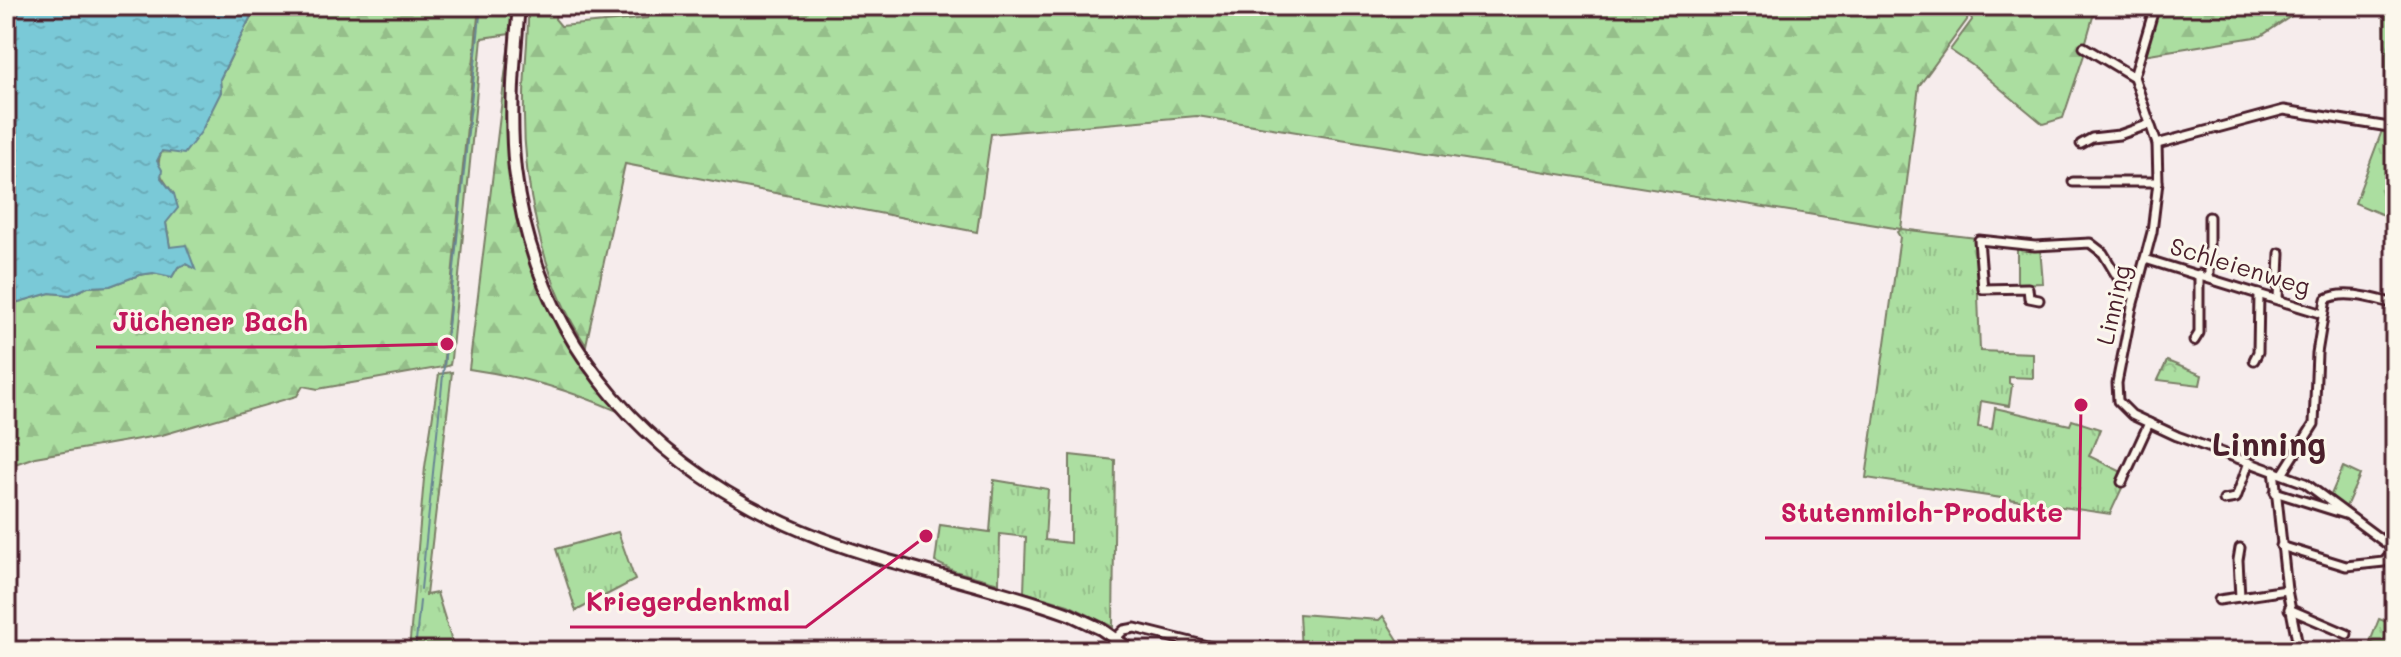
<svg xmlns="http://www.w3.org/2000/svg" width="2401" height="657" font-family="Mali,sans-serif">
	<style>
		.grass { fill: url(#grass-tufts); stroke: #7a7e66; stroke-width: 2 }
		.forest { fill: url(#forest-firs); stroke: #7a7e66; stroke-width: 2 }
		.park { fill: url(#park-crowns); stroke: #7a7e66; stroke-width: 2 }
		.water { fill: url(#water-ripples); stroke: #678592; stroke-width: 2 }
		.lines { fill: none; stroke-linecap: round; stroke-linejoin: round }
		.stream { stroke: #678592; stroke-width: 2 }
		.street-casing { stroke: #4a1f2b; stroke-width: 13 }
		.secondary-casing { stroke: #4a1f2b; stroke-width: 16 }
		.street { stroke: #fbf7ec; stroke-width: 7 }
		.secondary { stroke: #fbf7ec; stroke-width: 10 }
		.labels { text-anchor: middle; stroke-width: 6; stroke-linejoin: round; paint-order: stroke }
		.street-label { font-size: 24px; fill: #4a1f2b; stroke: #fbf7ec }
		.district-label { font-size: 32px; font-weight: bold; fill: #4a1f2b; stroke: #fbf7ec }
		.leader { fill: none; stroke: #c2185b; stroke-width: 3 }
		.callout-dot { fill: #c2185b; stroke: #fbf7ec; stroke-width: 3 }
		.callout-label { font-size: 26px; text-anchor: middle; font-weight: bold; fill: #c2185b; stroke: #fbf7ec; stroke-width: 6; stroke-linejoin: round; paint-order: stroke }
	</style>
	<defs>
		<pattern id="grass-tufts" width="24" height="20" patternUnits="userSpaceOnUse" patternTransform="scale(2)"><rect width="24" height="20" fill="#abdea0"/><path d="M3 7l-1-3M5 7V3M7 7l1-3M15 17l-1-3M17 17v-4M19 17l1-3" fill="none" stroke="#95be8a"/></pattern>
		<pattern id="forest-firs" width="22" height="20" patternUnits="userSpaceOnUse" patternTransform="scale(2)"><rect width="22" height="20" fill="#abdea0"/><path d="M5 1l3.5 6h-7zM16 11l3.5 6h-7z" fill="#95be8a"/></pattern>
		<pattern id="park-crowns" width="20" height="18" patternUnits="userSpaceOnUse" patternTransform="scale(2)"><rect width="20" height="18" fill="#abdea0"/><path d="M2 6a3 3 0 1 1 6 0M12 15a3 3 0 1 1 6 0" fill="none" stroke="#95be8a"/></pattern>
		<pattern id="water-ripples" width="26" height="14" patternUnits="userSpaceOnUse" patternTransform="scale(2)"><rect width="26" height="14" fill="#7ac9d7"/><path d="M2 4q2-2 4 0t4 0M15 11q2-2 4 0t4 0" fill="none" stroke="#6bacb9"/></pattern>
	</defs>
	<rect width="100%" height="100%" fill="#f6ecec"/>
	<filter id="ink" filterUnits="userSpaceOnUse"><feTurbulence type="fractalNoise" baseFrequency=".0125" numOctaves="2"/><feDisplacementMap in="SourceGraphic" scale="16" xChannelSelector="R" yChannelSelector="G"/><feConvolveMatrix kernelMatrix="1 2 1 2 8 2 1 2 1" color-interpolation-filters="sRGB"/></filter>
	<g filter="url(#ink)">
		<!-- grass -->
		<g class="grass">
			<polygon points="479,6 515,6 513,30 510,34 482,38 451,359 450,365 444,367"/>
			<polygon points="2383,128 2395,129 2395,220 2355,203"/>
			<polygon points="1901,229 1976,238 1980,351 2033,353 2033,378 2009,377 2009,383 2012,385 2009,406 1981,401 1978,427 1992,429 1995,408 2070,425 2072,420 2100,429 2089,456 2128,475 2110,514 1866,478 1900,237 1897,232"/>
			<polygon points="2017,247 2040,248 2043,283 2017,284"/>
			<polygon points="452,372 426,595 437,593 455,651 409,651 425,467 439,374"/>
			<polygon points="1070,455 1115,460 1113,627 1068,605 1024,592 1026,537 1000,534 999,583 954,571 935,562 940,525 990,532 994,480 1048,489 1045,540 1070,543"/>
			<polygon points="2343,467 2360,475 2345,509 2330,497"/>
			<polygon points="618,532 635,580 576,611 556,549"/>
			<polygon points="1299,614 1379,620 1383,616 1405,651 1301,651"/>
			<polygon points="2379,619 2395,625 2395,651 2377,651 2379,646 2370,642"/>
		</g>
		<!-- forest -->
		<g class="forest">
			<path d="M 256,6 L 479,6 L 443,367 L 318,389 L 303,386 L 297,396 L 162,435 L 35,457 L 6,467 L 6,302 L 15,303 L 50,293 L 70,295 L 88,287 L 110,286 L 139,275 L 153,273 L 172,277 L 178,267 L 186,264 L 194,268 L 170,248 L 166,223 L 174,194 C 163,180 153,169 162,151 L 221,92 L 220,79 Z"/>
			<path d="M 528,6 L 557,6 L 555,19 L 561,26 L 648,18 L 651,6 L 1964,6 L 1968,13 L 1967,20 L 1919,86 L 1901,229 L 1197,116 L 991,134 L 977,232 L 625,164 L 586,345 C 540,278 522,178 524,98 C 524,67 529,37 528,6 Z"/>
			<polygon points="1968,6 2096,6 2085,45 2087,46 2063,118 2043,124 1972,65 1950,50 1972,20"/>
			<polygon points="2158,6 2302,6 2302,9 2261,36 2143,55"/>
			<polygon points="2384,6 2395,6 2395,125 2387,124"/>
			<path d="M 510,34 L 512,36 C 509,74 505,113 508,152 C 517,249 559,337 620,412 C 569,390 525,377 469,369 Z"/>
		</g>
		<!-- park -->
		<polygon class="park" points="2167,361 2202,375 2200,385 2158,380"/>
		<!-- water -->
		<polygon class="water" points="6,6 256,6 220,79 221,92 201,132 184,154 162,151 157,161 162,170 161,178 174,194 178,208 166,223 170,247 186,245 195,269 186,264 178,267 172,277 153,273 139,275 110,286 88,287 70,295 50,293 15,303 6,302"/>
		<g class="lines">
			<!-- stream -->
			<g class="stream">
				<polyline points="421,589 481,6"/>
				<polyline points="415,651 420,601"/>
			</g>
			<!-- street casing -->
			<g class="street-casing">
				<g id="street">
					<polyline points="2155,6 2134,77 2157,144 2158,182 2152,232 2132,307 2117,383 2118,401 2132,415 2177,436 2305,483 2395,550"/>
					<polyline points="2084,47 2134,77"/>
					<polyline points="2081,144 2092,138 2119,135 2150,124"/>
					<polyline points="2157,144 2284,110 2395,128"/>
					<polyline points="2073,182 2158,182"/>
					<polyline points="2209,217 2209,278"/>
					<polyline points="2145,259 2323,314"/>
					<polyline points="2278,299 2280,253"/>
					<polyline points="2039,300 2029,298 2028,288 1983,289 1979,240 2035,246 2090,243 2103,253 2127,293 2135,296"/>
					<polyline points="2194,341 2199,333 2199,274"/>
					<polyline points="2254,360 2258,352 2259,294"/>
					<polyline points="2274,470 2287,590 2299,651"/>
					<path d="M 2283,473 L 2314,424 L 2317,353 L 2326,299 C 2345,289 2375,299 2395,304"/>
					<polyline points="2122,482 2149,423"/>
					<polyline points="2275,492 2345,514"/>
					<polyline points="2224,500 2236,498 2249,462"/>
					<polyline points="2281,546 2346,566 2384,562 2395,550"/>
					<polyline points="2240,597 2238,560 2240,548"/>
					<polyline points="2219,600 2287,590"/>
					<polyline points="2289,609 2347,634"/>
					<polyline points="1116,638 1124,630 1135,628 1227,651"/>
					<polyline points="2244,651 2255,648 2256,651"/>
				</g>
			</g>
			<!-- secondary casing -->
			<g class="secondary-casing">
				<path id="secondary" d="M 519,6 C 514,60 509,115 515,170 C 536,348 656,475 820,538 C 901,569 987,584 1069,614 L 1101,629 L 1132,651"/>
			</g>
			<!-- street -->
			<use href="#street" class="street"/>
			<!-- secondary -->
			<use href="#secondary" class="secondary"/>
		</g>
	</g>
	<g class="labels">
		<!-- street labels -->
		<g class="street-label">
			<text transform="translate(2240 267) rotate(17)" y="8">Schleienweg</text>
			<text transform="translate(2114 305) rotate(-77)" y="8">Linning</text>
		</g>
		<!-- district labels -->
		<g class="district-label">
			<text x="2269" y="456">Linning</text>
		</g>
	</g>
	<!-- callouts -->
	<path class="leader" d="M447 344L324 347H96M2081 405L2079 538H1765M926 536L806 627H570"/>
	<g class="callout-dot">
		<circle cx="447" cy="344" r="8"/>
		<circle cx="2081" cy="405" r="8"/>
		<circle cx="926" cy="536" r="8"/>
	</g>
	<g class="callout-label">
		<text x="210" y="331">Jüchener Bach</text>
		<text x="1922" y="522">Stutenmilch-Produkte</text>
		<text x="688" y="611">Kriegerdenkmal</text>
	</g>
	<!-- margin -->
	<rect width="2401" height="657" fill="none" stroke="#fbf7ec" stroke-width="32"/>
	<rect x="16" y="16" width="2369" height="625" fill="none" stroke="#4a1f2b" stroke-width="3" filter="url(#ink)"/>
</svg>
